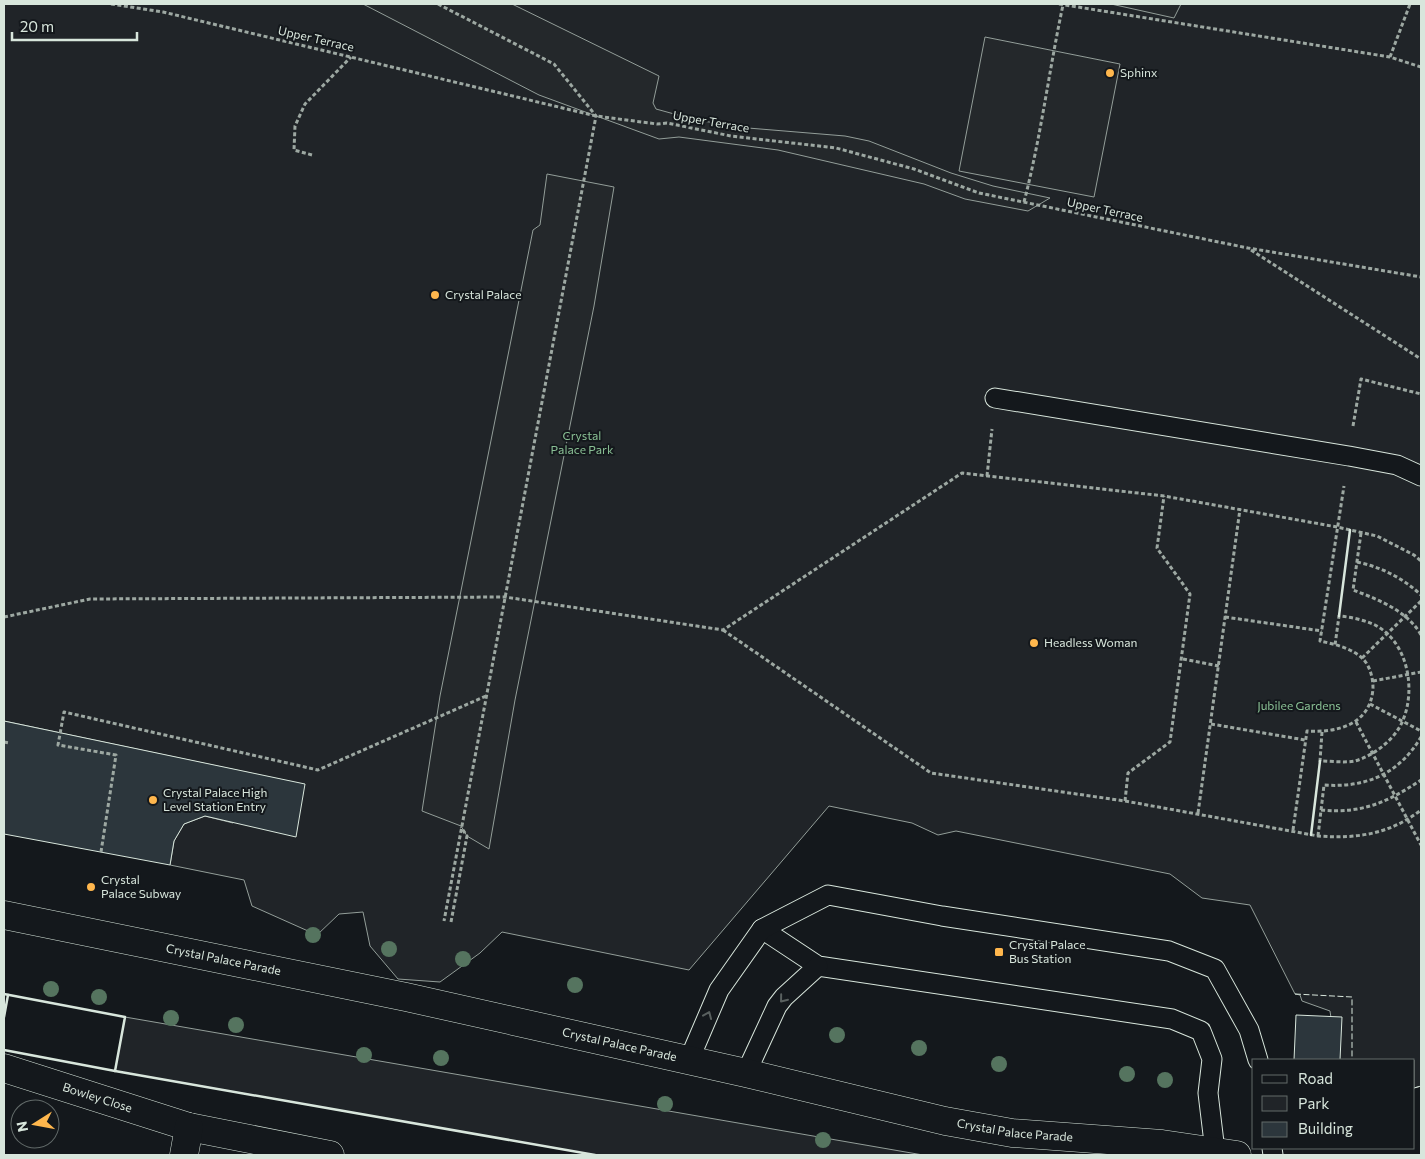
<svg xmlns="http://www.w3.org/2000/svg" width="1425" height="1159" font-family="Commissioner,sans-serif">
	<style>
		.green { fill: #202428; stroke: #939e99 }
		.parking { fill: #24282b; stroke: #939e99 }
		.building { fill: #2c363c; stroke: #d8e6dc }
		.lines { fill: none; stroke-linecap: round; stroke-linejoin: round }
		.lane-casing { stroke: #d8e6dc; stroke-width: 21 }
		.street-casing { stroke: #d8e6dc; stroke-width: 29 }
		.primary-casing { stroke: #d8e6dc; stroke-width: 29 }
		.path { stroke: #9da8a2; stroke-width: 3; stroke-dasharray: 4 2.5; stroke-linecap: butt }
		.lane { stroke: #14181c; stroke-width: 19 }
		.street { stroke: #14181c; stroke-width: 28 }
		.primary { stroke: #14181c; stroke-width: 28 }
		.fence { stroke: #d8e6dc; stroke-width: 1; stroke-dasharray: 6 2.5; stroke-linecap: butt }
		.wall { stroke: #d8e6dc; stroke-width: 2.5 }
		.tree { fill: #55745f }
		.oneway { stroke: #59605f }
		.poi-dot { fill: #ffb74d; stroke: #14181c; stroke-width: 2 }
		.labels { text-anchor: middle; stroke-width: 4; stroke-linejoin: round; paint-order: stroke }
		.street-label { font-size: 12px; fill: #d8e6dc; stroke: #14181c }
		.poi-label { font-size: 12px; fill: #d8e6dc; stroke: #14181c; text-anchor: start }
		.park-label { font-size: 12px; fill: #8ac095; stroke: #14181c }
	</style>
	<rect width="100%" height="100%" fill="#14181c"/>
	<!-- green -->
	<g class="green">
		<polygon points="4,4 1421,4 1421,1086 1414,1088 1414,1060 1337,1060 1330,1011 1302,1001 1300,995 1295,994 1250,905 1202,898 1170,874 956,831 938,835 912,823 829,806 689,970 502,932 480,953 440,982 398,979 370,946 363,912 339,914 317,935 252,906 244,880 170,865 174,841 184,824 205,816 233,823 241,800 288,781 4,721"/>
		<polygon points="125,1017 923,1155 595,1155 115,1071"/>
	</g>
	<!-- parking -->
	<g class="parking">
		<polygon points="363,4 512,4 659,76 653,103 656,109 696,120 748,128 845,136 869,141 951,173 993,186 1050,198 1028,211 965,199 924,184 778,150 679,137 659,139 539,95"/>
		<polygon points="1111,4 1181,4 1174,18"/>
		<polygon points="985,37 1120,64 1094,197 959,171"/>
		<polygon points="547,174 614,187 594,306 515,700 489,849 467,836 461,826 422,811 440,696 533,230 540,225"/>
	</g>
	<!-- building -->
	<g class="building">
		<polygon points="4,721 305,784 296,837 205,816 184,824 174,841 170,865 4,834"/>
		<polygon points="1296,1015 1342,1017 1340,1060 1294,1060"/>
	</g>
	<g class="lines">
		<!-- lane casing -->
		<g class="lane-casing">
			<g id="lane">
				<polyline points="995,398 1349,456 1397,465 1421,476"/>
				<polyline points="762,929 818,966 1172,1019 1201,1031 1212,1059 1208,1093 1215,1151"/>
				<polyline points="689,1060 719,990 762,929 828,895 942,916 1169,951 1215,969 1249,1030 1258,1060"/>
				<polyline points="746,1073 777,1006 784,997 818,966"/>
				<polyline points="1272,1148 1273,1155"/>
			</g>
		</g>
		<!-- street casing -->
		<g class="street-casing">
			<g id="street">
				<path id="s1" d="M 4,1068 L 189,1127 L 330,1155"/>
				<polyline points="184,1155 189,1127"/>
			</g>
		</g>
		<!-- primary casing -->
		<g class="primary-casing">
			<g id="primary">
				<path id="s2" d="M 4,915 L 406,997 L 746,1073 L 945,1121 L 1012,1133 L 1162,1144 L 1237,1155"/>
			</g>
		</g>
		<!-- path -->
		<g class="path">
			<polyline points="111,4 163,12 596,116 657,124 667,123 731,136 836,148 914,169 979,193 1248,248 1421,277"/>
			<polyline points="438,4 554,64 596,116 444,921"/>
			<polyline points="1059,4 1390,57 1421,67"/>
			<polyline points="1390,57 1410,4"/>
			<polyline points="312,155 294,150 295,126 305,104 351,57"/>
			<path d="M 1024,202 C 1041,137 1049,70 1063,5"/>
			<polyline points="1251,250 1421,359"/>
			<polyline points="1353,426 1361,379 1421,394"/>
			<polyline points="987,476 992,429"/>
			<path d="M 1361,533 L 1353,590 C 1377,599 1408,611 1421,635"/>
			<path d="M 1357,562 C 1381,567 1403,578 1421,595"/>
			<polyline points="4,617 90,599 505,597 723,630 962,473 1164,496 1337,527 1377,536 1414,555 1421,561"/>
			<polyline points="1225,617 1322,631"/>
			<path d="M 723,630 L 931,773 L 1125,801 L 1318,836 C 1357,839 1390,834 1421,810"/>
			<polyline points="1362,658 1421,601"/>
			<polyline points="1183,659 1219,666"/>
			<polyline points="1373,681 1421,672"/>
			<polyline points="1370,704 1421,731"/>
			<polyline points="1356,722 1421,845"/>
			<polyline points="1211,724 1305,740"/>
			<path d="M 1322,732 L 1320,761 C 1331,761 1344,763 1355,761 C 1373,756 1396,739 1403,720 C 1416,689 1408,642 1375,625 C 1364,620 1351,617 1339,616 L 1335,645"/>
			<polyline points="4,742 10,743"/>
			<polyline points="1125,801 1128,773 1170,742 1190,594 1157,548 1164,496"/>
			<path d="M 1321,810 C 1362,814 1388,802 1421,780"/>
			<polyline points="1198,813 1240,509"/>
			<path d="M 1293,830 L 1307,731 C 1338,733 1371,724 1373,688 C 1373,678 1370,666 1363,659 C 1352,648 1334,644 1320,641 L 1344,486"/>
			<path d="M 1318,836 L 1324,785 C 1366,788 1399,774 1421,737"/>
			<polyline points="101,852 116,755 58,745 64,712 318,770 486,696"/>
			<polyline points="451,922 467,836 461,827"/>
		</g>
		<!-- lane -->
		<use href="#lane" class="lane"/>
		<!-- street -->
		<use href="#street" class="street"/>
		<!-- primary -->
		<use href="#primary" class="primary"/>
		<!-- fence -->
		<g class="fence">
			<polyline points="1295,994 1352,997 1352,1060"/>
			<polyline points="1414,1088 1421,1086"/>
		</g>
		<!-- wall -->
		<g class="wall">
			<polyline points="1339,616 1350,530"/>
			<polyline points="1311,835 1320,761"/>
			<polyline points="4,994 125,1017 115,1071 4,1050"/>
			<polyline points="4,1017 8,995"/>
			<polyline points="115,1071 595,1155"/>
		</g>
	</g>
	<!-- trees -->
	<g class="tree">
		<circle cx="313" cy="935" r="8"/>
		<circle cx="389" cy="949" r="8"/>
		<circle cx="463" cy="959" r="8"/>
		<circle cx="575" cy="985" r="8"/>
		<circle cx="51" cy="989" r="8"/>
		<circle cx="99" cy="997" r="8"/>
		<circle cx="171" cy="1018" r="8"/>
		<circle cx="236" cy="1025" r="8"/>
		<circle cx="837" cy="1035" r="8"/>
		<circle cx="919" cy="1048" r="8"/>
		<circle cx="364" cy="1055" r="8"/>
		<circle cx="441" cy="1058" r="8"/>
		<circle cx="999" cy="1064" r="8"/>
		<circle cx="1127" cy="1074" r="8"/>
		<circle cx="1165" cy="1080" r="8"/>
		<circle cx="665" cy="1104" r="8"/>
		<circle cx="823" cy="1140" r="8"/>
	</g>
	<!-- one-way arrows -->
	<defs><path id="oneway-chevron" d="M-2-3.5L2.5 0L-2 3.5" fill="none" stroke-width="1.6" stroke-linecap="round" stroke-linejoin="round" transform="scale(1.25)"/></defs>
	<g class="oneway">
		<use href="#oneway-chevron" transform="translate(783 999) rotate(129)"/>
		<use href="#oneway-chevron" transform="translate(708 1015) rotate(-67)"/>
	</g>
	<!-- markers -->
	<g class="poi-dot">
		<circle cx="1110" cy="73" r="5"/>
		<circle cx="435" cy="295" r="5"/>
		<circle cx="1034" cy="643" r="5"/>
		<circle cx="153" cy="800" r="5"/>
		<circle cx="91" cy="887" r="5"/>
		<rect x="994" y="947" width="10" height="10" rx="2.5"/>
	</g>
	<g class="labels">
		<!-- street labels -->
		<g class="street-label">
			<text transform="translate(316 39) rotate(13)" y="4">Upper Terrace</text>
			<text transform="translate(711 122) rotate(10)" y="4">Upper Terrace</text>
			<text transform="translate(1105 210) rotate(12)" y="4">Upper Terrace</text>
			<text dy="4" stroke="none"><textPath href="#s2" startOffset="224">Crystal Palace Parade</textPath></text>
			<text dy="4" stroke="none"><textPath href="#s2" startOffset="629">Crystal Palace Parade</textPath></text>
			<text dy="4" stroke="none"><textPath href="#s1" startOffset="98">Bowley Close</textPath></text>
			<text dy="4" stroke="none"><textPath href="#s2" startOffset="1034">Crystal Palace Parade</textPath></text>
		</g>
		<!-- poi labels -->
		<g class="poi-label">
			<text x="1120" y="77">Sphinx</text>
			<text x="445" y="299">Crystal Palace</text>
			<text x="1044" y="647">Headless Woman</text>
			<text x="163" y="797">Crystal Palace High<tspan x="163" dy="14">Level Station Entry</tspan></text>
			<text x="101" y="884">Crystal<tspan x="101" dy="14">Palace Subway</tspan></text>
			<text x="1009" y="949">Crystal Palace<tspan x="1009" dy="14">Bus Station</tspan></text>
		</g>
		<!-- park labels -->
		<g class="park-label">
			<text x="582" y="440">Crystal<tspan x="582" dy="14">Palace Park</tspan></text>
			<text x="1299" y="710">Jubilee Gardens</text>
		</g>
	</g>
	<!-- border -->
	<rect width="1425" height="1159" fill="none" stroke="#d8e6dc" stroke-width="10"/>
	<!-- legend -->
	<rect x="1252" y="1059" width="162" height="90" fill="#14181c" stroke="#626a69"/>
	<rect x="1262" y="1075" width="25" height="8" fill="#14181c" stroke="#626a69"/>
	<text x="1298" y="1084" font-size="15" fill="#d8e6dc">Road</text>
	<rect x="1262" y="1096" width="25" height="15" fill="#202428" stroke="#626a69"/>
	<text x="1298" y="1109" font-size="15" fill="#d8e6dc">Park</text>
	<rect x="1262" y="1122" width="25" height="15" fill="#2c363c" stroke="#626a69"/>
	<text x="1298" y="1134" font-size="15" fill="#d8e6dc">Building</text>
	<!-- north arrow -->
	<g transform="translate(35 1124) rotate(259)"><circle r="24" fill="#14181c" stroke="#626a69"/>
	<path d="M0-4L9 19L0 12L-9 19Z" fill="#ffb74d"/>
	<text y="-8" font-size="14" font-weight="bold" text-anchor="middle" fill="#d8e6dc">N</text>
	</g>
	<!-- scale -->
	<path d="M12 32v8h125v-8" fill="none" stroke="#d8e6dc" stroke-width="2.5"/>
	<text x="20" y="32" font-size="15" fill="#d8e6dc" stroke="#14181c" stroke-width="4" paint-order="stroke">20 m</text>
</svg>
